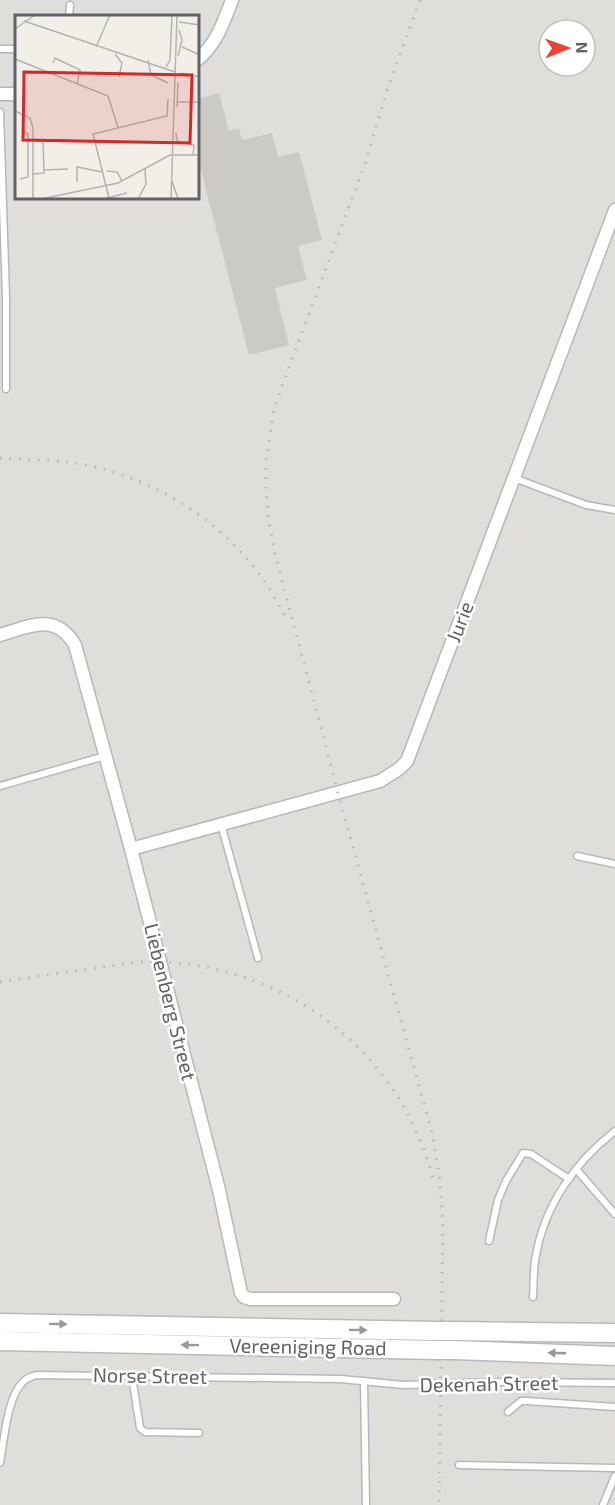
<svg xmlns="http://www.w3.org/2000/svg" width="615" height="1505" font-family="'Exo 2',sans-serif">
	<style>
		.industrial { fill: #e0deda; fill-rule: evenodd }
		.building { fill: #cccac5 }
		.lines { fill: none; stroke-linecap: round; stroke-linejoin: round }
		.lane-casing { stroke: #b5b8bc; stroke-width: 9 }
		.street-casing { stroke: #b5b8bc; stroke-width: 15 }
		.secondary-casing { stroke: #b6babf; stroke-width: 21 }
		.lane { stroke: #fff; stroke-width: 6 }
		.street { stroke: #fff; stroke-width: 12 }
		.secondary { stroke: #fff; stroke-width: 18 }
		.rail { stroke: #b6b7b8; stroke-width: 3; stroke-dasharray: 1.5 8; stroke-linecap: butt }
		.secondary-bridge-casing { stroke: #b6babf; stroke-width: 21; stroke-linecap: butt }
		.secondary-bridge { stroke: #fff; stroke-width: 18 }
		.oneway { fill: #979a9d }
		.labels { text-anchor: middle; stroke-width: 5; stroke-linejoin: round; paint-order: stroke }
		.street-label { font-size: 20px; fill: #5f6368; stroke: #fff }
		.inset-road { fill: none; stroke: #b3b3b1; stroke-width: 1.5 }
		.view { fill: #d62828; fill-opacity: 0.15; stroke: #d62828; stroke-width: 3 }
		.inset-edge { fill: none; stroke: #5f6368; stroke-width: 3 }
	</style>
	<rect width="100%" height="100%" fill="#f1efe8"/>
	<!-- industrial -->
	<path class="industrial" d="M 0,0 L 615,0 L 615,1505 L 0,1505 ZM 16,16 L 198,16 L 198,198 L 16,198 ZM 549,30 L 585,30 L 585,66 L 549,66 Z"/>
	<!-- building -->
	<polygon class="building" points="219,93 229,131 239,128 242,140 272,133 278,157 299,152 322,240 298,246 307,280 275,288 289,345 249,355 198,159 198,99"/>
	<g class="lines">
		<!-- lane casing -->
		<g class="lane-casing">
			<g id="lane">
				<polyline points="69,16 70,5"/>
				<polyline points="0,49 16,49"/>
				<polyline points="0,112 6,297 6,389"/>
				<polyline points="514,478 586,505 615,510"/>
				<polyline points="0,786 105,756"/>
				<polyline points="221,824 258,958"/>
				<polyline points="577,856 615,864"/>
				<polyline points="576,1169 615,1214"/>
				<polyline points="489,1241 498,1200 506,1181 523,1153 531,1154 569,1179"/>
				<path d="M 533,1297 C 534,1283 533,1269 536,1255 C 545,1205 575,1162 615,1131"/>
				<polyline points="132,1376 140,1428 145,1432 199,1433"/>
				<polyline points="364,1381 366,1505"/>
				<polyline points="508,1412 521,1401 527,1401 615,1407"/>
				<path d="M 0,1463 C 4,1441 7,1397 23,1382 C 26,1378 31,1377 36,1375 L 341,1379 L 403,1385 L 499,1382 L 615,1383"/>
				<polyline points="459,1465 615,1468"/>
				<polyline points="603,1505 615,1476"/>
			</g>
		</g>
		<!-- street casing -->
		<g class="street-casing">
			<g id="street">
				<path d="M 198,59 C 216,45 224,21 232,0"/>
				<polyline points="0,94 16,94"/>
				<path d="M 0,635 C 30,626 55,612 75,645 L 131,849 L 219,1190 L 241,1293 L 244,1297 L 250,1299 L 394,1299"/>
				<polyline points="131,849 380,781 399,769 407,761 615,210"/>
			</g>
		</g>
		<!-- secondary casing -->
		<g class="secondary-casing">
			<g id="secondary">
				<polyline points="0,1323 437,1331"/>
				<polyline points="456,1331 615,1333"/>
				<polyline points="0,1341 438,1350"/>
				<polyline points="455,1350 615,1356"/>
			</g>
		</g>
		<!-- lane -->
		<use href="#lane" class="lane"/>
		<!-- street -->
		<use href="#street" class="street"/>
		<!-- secondary -->
		<use href="#secondary" class="secondary"/>
		<!-- rail -->
		<g class="rail">
			<polyline points="420,0 388,87 366,161 282,386 273,414 266,461 266,486 268,518 276,557 338,793 432,1133 439,1173 443,1222 439,1505"/>
			<path d="M 0,458 C 23,460 46,459 68,462 C 160,474 250,536 287,622"/>
			<path d="M 0,982 L 138,962 C 277,957 401,1047 434,1183"/>
		</g>
		<!-- secondary-bridge casing -->
		<g class="secondary-bridge-casing">
			<g id="secondary-bridge">
				<polyline points="437,1331 456,1331"/>
				<polyline points="438,1350 455,1350"/>
			</g>
		</g>
		<!-- secondary-bridge -->
		<use href="#secondary-bridge" class="secondary-bridge"/>
	</g>
	<!-- one-way arrows -->
	<defs><path id="oneway-solid" d="M-6-.8H1V-3.2L6.5 0L1 3.2V.8H-6Z" transform="scale(1.5)"/></defs>
	<g class="oneway">
		<use href="#oneway-solid" transform="translate(58 1324) rotate(1)"/>
		<use href="#oneway-solid" transform="translate(358 1330) rotate(1)"/>
		<use href="#oneway-solid" transform="translate(190 1345) rotate(-179)"/>
		<use href="#oneway-solid" transform="translate(557 1353) rotate(-178)"/>
	</g>
	<g class="labels">
		<!-- street labels -->
		<g class="street-label">
			<text transform="translate(460 622) rotate(-69)" y="7">Jurie</text>
			<text transform="translate(170 1002) rotate(76)" y="7">Liebenberg Street</text>
			<text transform="translate(308 1347) rotate(1)" y="7">Vereeniging Road</text>
			<text transform="translate(150 1376) rotate(1)" y="7">Norse Street</text>
			<text transform="translate(489 1384) rotate(-1)" y="7">Dekenah Street</text>
		</g>
	</g>
	<!-- overview -->
	<g transform="translate(15 15)">
		<rect width="184" height="184" fill="#f1efe8"/>
		<path class="inset-road" d="M 9,6 L 160,57M 164,7 L 185,10M 0,14 L 20,0M 81,32 L 95,0M 167,32 L 185,40M 100,39 L 107,48 L 104,62M 163,41 L 167,25 L 164,15M 0,44 L 93,81 L 103,112M 133,45 L 136,60 L 153,68M 38,48 L 40,43 L 65,55 L 62,69M 151,52 L 155,45 L 157,0M 166,58 L 185,62M 162,87 L 185,87M 162,92 L 163,68M 0,96 L 15,103 L 18,113 L 18,184M 161,118 L 162,126 L 179,130 L 178,141M 18,125 L 51,125M 29,155 L 53,154M 92,156 L 102,157 L 107,166M 18,159 L 29,158 L 28,125M 5,164 L 13,162 L 13,119 L 9,117M 157,166 L 163,184M 62,167 L 62,152 L 87,157M 94,183 L 78,119 L 152,101 L 153,84M 26,184 L 103,168 L 155,140 L 185,140M 88,184 L 112,178M 123,184 L 131,169 L 130,154M 156,184 L 162,0"/>
		<path class="view" d="M 9,57 L 177,60 L 175,128 L 8,125 Z"/>
		<rect width="184" height="184" class="inset-edge"/>
	</g>
	<!-- north arrow -->
	<g transform="translate(567 48) rotate(89)"><circle r="28" fill="#ffffff" stroke="#bfc1c3" stroke-width="1.5"/>
	<path d="M0-4.5L10 22L0 15L-10 22Z" fill="#ea4335"/>
	<text y="-9" font-size="16" font-weight="bold" text-anchor="middle" fill="#5f6368">N</text>
	</g>
</svg>
